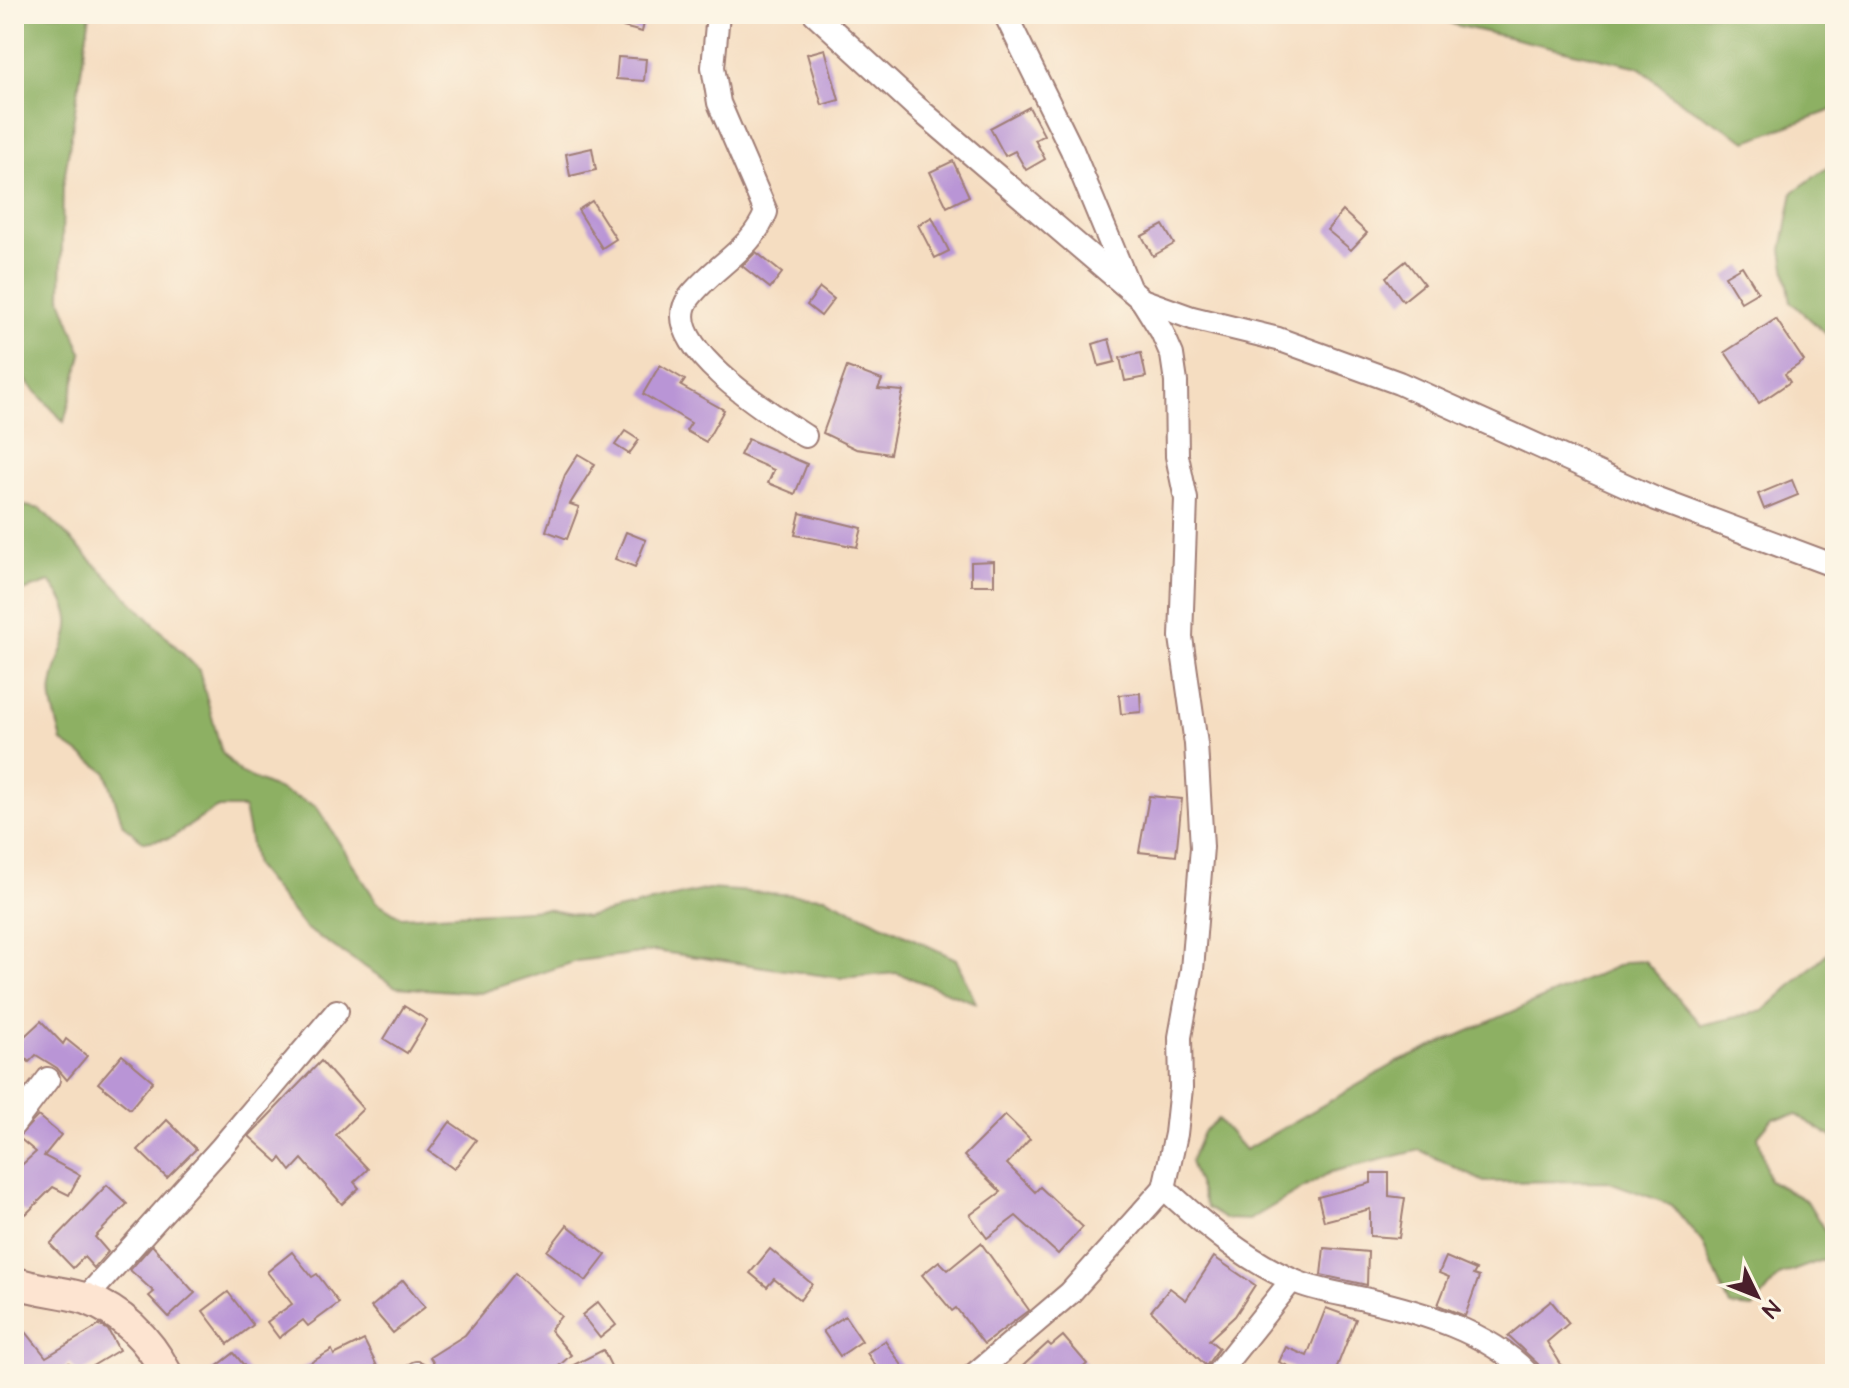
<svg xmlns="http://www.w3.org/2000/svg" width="1849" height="1388" font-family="'Architects Daughter',sans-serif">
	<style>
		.forest { fill: #8db064; stroke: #6c6848; stroke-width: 2 }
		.building { fill: #b995d6 }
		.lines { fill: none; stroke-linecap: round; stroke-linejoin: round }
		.street-casing { stroke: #a07e76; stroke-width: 26 }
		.secondary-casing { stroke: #a07e76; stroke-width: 34 }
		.street { stroke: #fff; stroke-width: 22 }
		.secondary { stroke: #fde4d1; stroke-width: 30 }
	</style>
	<rect width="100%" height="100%" fill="#fcf5e5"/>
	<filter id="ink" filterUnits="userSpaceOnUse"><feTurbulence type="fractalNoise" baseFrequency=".0125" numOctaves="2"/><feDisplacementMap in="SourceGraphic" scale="16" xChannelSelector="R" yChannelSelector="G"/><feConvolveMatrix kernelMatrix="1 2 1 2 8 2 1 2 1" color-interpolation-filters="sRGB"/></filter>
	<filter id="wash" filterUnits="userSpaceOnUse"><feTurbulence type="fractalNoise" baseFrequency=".006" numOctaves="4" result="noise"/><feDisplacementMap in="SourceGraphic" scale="32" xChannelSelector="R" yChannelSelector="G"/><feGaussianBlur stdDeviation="1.8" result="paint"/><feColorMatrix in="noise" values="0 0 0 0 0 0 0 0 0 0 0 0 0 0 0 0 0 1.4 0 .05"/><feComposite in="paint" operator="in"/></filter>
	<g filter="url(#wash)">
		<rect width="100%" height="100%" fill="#f5ddc1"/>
		<!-- forest -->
		<g class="forest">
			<polygon points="14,14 90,14 63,187 61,299 82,354 64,422 27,382 14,356"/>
			<polygon points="1432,14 1835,14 1835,32 1830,45 1835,48 1835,109 1747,141 1679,101 1639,67 1455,25"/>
			<polygon points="1835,162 1835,342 1791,302 1782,250 1793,192"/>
			<path d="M 14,504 L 41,509 L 199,670 L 222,753 L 241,773 L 316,806 L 377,902 L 401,917 L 546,909 L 586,917 L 708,889 L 825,897 L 956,959 L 976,1003 L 897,973 L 840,978 L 655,951 L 577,961 L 480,993 L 396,987 L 305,928 L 255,866 L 244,808 L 216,808 L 171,838 L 144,842 L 123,825 L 106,772 L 62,742 C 59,726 49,702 52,686 C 59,639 88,628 50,582 L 23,591 L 14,586 Z"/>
			<polygon points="1835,946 1835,1139 1797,1115 1773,1118 1758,1136 1769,1180 1807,1201 1829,1238 1825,1259 1779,1276 1753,1308 1730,1306 1702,1242 1672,1205 1607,1181 1484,1182 1420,1150 1331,1172 1249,1220 1225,1219 1207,1208 1190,1162 1203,1132 1218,1119 1245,1150 1398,1062 1626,962 1645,961 1701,1025 1763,1011"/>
		</g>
		<g id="blocks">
			<!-- building -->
			<g class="building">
				<polygon points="626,14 646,14 642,32 623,27"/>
				<polygon points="825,49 839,100 822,105 807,54"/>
				<polygon points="618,57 646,59 644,81 616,79"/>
				<polygon points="1029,107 1044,135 1035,140 1045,159 1026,170 1015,151 1005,156 990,128"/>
				<polygon points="592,148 596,170 570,176 566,154"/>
				<polygon points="953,161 969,196 947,207 930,172"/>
				<polygon points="592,201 616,239 602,248 578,210"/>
				<polygon points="1343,211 1367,233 1351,250 1327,230"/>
				<polygon points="932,217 949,251 935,258 918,225"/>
				<polygon points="1163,225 1174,244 1153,256 1142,236"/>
				<polygon points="756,252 782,273 770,288 742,266"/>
				<polygon points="1406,261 1424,284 1403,301 1386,277"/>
				<polygon points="1742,266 1758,292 1741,302 1725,276"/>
				<polygon points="820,288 834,299 821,316 807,305"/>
				<polygon points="1776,319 1804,361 1785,374 1790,382 1759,403 1725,352"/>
				<polygon points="1109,339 1115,362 1099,366 1093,344"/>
				<polygon points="1141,353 1146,377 1125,381 1120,358"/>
				<polygon points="660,365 685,380 681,386 724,410 706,442 686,431 691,423 643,394"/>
				<polygon points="847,367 882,380 878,389 903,391 890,454 856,449 823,433"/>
				<polygon points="625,431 639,440 629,454 615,445"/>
				<polygon points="748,439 807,464 795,494 768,483 774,470 740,455"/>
				<polygon points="578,454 595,464 570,504 579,507 567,539 546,531 565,475"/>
				<polygon points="1792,480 1798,495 1764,509 1758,494"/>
				<polygon points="800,513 862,528 857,547 795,535"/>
				<polygon points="626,532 646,540 635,567 615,559"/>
				<polygon points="994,561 994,585 971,585 971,562"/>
				<polygon points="1140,693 1141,712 1121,714 1119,695"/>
				<polygon points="1149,796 1182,799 1176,856 1139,852"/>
				<polygon points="404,1006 427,1020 407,1053 384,1039"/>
				<polygon points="41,1021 63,1044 66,1039 87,1056 67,1080 57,1068 36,1055 29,1062 14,1046"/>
				<polygon points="122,1055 153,1081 130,1109 98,1083"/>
				<polygon points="321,1061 363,1109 336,1135 368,1169 354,1182 359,1188 342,1204 302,1159 291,1171 281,1158 278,1162 249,1136"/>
				<polygon points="1005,1115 1030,1139 1007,1164 1035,1192 1040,1187 1083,1227 1058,1254 1016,1216 987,1238 970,1215 1001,1192 964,1156"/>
				<polygon points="38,1116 61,1135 44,1156 80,1175 69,1195 53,1187 26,1214 14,1203 14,1172 36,1152 18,1137"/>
				<polygon points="167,1120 196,1149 167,1178 138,1150"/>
				<polygon points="450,1122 476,1140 454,1169 429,1151"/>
				<polygon points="1371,1173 1389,1173 1389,1196 1405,1198 1399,1238 1370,1236 1370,1209 1324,1221 1318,1197 1371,1183"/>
				<polygon points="107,1185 127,1204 95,1237 108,1252 94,1268 84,1257 73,1268 50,1244"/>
				<polygon points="567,1225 606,1255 586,1281 547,1251"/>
				<polygon points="981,1243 1029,1310 984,1344 956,1308 952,1311 922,1275 939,1261 948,1270"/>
				<polygon points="152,1245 195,1293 169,1317 149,1296 154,1292 130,1270"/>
				<polygon points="1324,1248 1368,1252 1367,1285 1321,1275"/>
				<polygon points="770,1249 812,1284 800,1300 774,1279 767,1287 750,1273"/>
				<polygon points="292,1252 312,1277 317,1274 339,1303 308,1326 303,1320 279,1338 267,1322 292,1304 267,1272"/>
				<polygon points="1214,1257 1255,1285 1235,1316 1209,1340 1219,1348 1206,1366 1151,1311 1170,1288 1186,1300"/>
				<polygon points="1446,1257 1476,1270 1473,1275 1479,1277 1465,1316 1438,1305 1449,1277 1439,1273"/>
				<polygon points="515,1273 561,1316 550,1330 571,1355 550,1374 440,1374 430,1357 465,1335"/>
				<polygon points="403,1280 425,1307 393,1333 371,1307"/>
				<polygon points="228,1292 253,1325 228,1344 203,1311"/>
				<polygon points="1551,1301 1569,1323 1547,1342 1567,1374 1542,1374 1538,1364 1508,1336"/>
				<polygon points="598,1302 616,1325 600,1338 582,1315"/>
				<polygon points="1326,1308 1356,1319 1334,1374 1306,1374 1279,1362 1286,1347 1307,1356"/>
				<polygon points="845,1316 862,1341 840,1356 823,1331"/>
				<polygon points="100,1325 108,1330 119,1350 79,1374 69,1363 60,1374 14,1374 14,1342 26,1332 46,1357"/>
				<polygon points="1063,1336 1087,1364 1076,1374 1014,1374 1048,1343 1051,1346"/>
				<polygon points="364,1340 381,1374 292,1374 332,1350 334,1355"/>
				<polygon points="885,1341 908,1374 881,1374 867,1353"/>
				<polygon points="603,1350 615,1374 556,1374"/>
				<polygon points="234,1353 251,1374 207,1374"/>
			</g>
		</g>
	</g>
	<g filter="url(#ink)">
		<use href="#blocks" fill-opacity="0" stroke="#a07e76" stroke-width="2"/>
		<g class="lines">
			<!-- street casing -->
			<g class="street-casing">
				<g id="street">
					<path d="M 718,14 L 713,67 L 719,103 L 766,212 C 753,249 712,267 689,298 C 656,343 772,415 805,436"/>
					<polyline points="815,14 914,105 1142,300 1192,318 1278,339 1399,383 1656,499 1835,566"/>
					<polyline points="1005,14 1072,150 1128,285"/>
					<polyline points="14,1124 48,1079"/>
					<path d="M 1164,1188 C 1203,1224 1249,1263 1299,1283 C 1319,1291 1343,1294 1364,1299 C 1420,1312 1488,1331 1528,1374"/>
					<polyline points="85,1299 221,1148 337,1011"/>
					<polyline points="417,1373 418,1374"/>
					<polyline points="975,1374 1070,1293 1164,1188 1176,1134 1181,1088 1180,1037 1192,970 1202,847 1196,744 1181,637 1186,499 1177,456 1176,382 1172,355 1162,332 1142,300"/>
					<polyline points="1217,1374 1292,1280"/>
				</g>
			</g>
			<!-- secondary casing -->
			<g class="secondary-casing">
				<path id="secondary" d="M 14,1282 C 38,1291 64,1291 87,1299 C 124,1313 149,1340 167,1374"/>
			</g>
			<!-- street -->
			<use href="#street" class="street"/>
			<!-- secondary -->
			<use href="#secondary" class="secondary"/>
		</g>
	</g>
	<!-- margin -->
	<rect width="1849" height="1388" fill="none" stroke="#fcf5e5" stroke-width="48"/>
	<!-- north arrow -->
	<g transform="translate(1757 1296) rotate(133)" stroke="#fcf5e5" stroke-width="6" paint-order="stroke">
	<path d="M0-6L14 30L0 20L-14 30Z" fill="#4a1f2b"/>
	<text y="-12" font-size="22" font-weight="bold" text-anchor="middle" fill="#4a1f2b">N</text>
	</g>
</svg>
